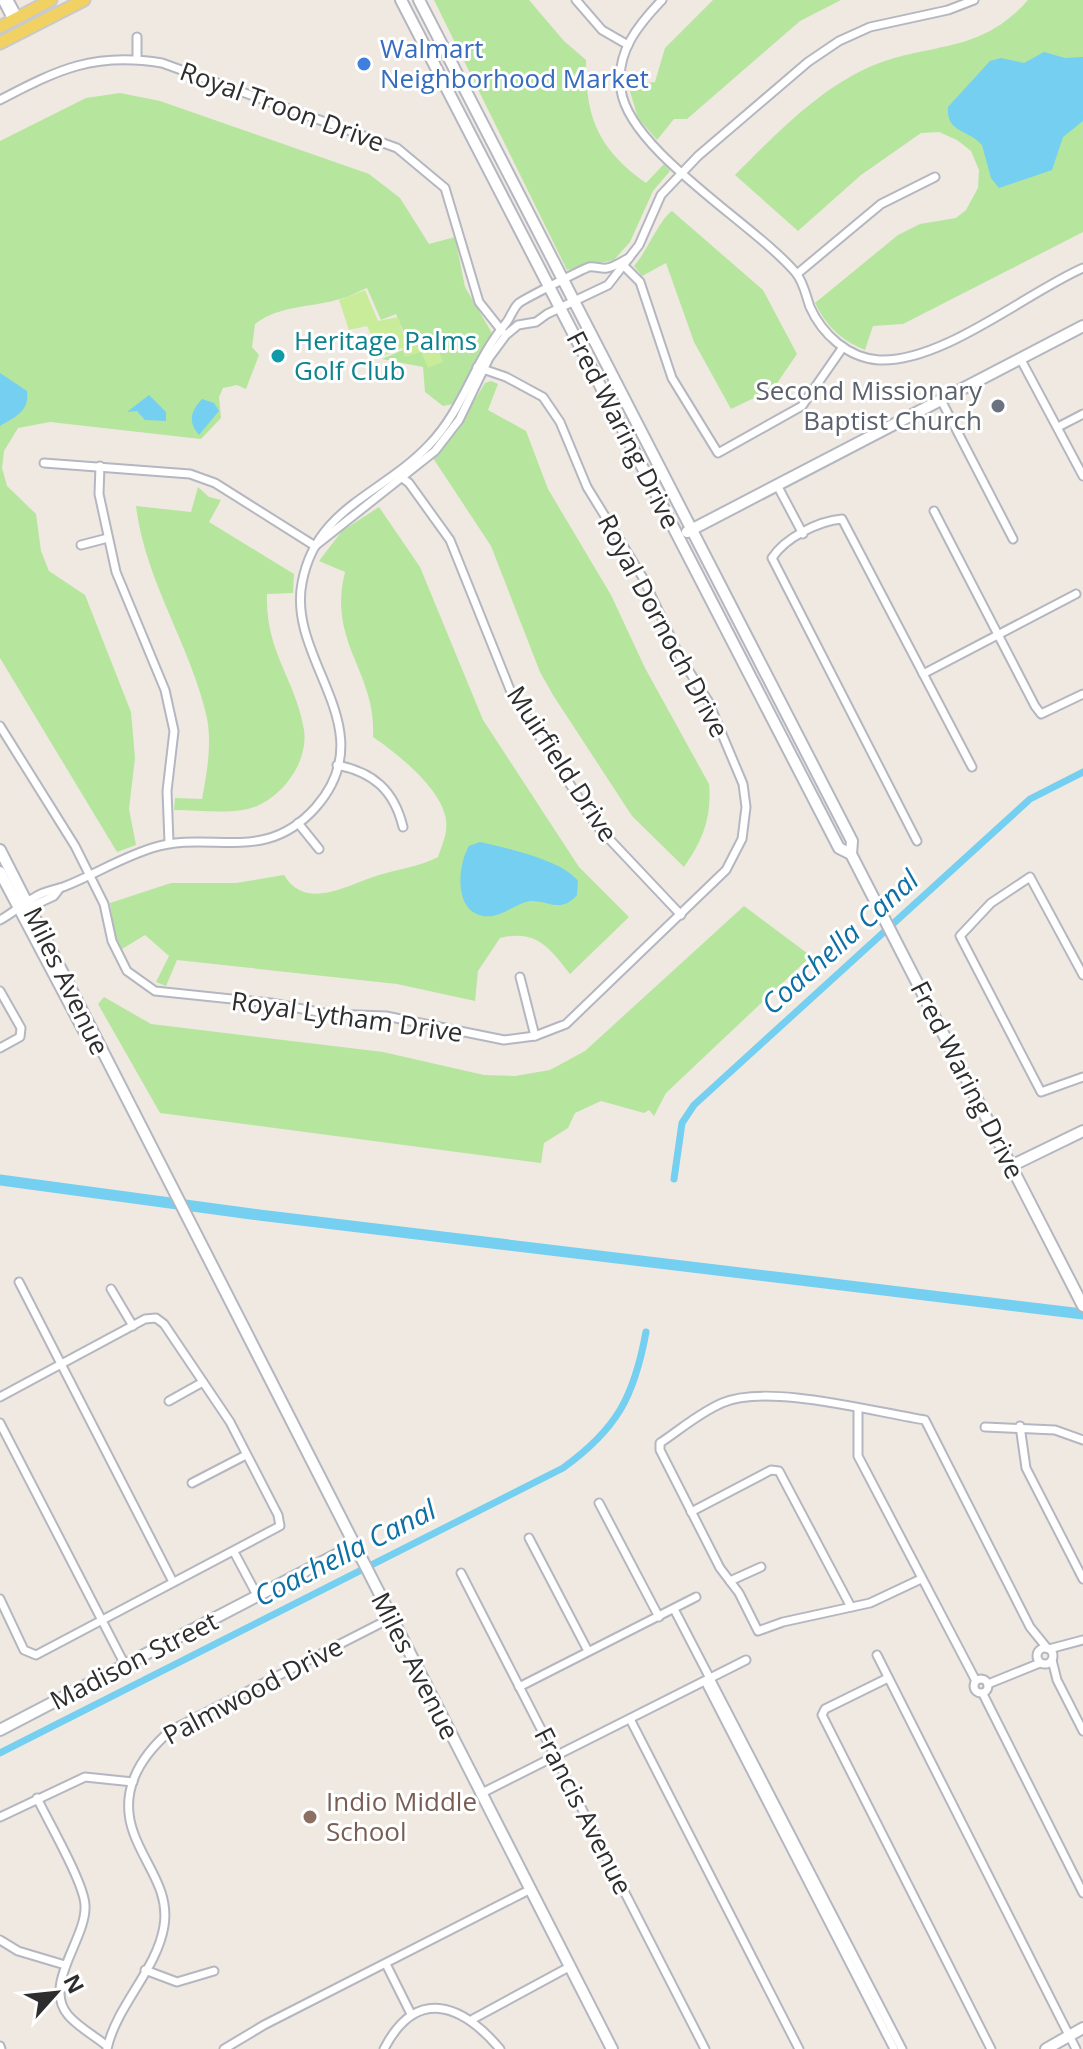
<svg xmlns="http://www.w3.org/2000/svg" width="1083" height="2049" font-family="'Open Sans',sans-serif">
	<style>
		.green { fill: #b6e59e }
		.pitch { fill: #c9ec9a }
		.water { fill: #75cff0 }
		.lines { fill: none; stroke-linecap: round; stroke-linejoin: round }
		.canal { stroke: #75cff0; stroke-width: 7 }
		.river { stroke: #75cff0; stroke-width: 11 }
		.street-casing { stroke: #b4b7c1; stroke-width: 11 }
		.secondary-casing { stroke: #b4b7c1; stroke-width: 14 }
		.primary-casing { stroke: #c9c9c9; stroke-width: 15 }
		.street { stroke: #fff; stroke-width: 7 }
		.secondary { stroke: #fff; stroke-width: 10 }
		.primary { stroke: #f2d163; stroke-width: 11 }
		.shop-dot { fill: #3f7fe0; stroke: #fff; stroke-width: 3 }
		.culture-dot { fill: #0f9aa8; stroke: #fff; stroke-width: 3 }
		.worship-dot { fill: #6b7280; stroke: #fff; stroke-width: 3 }
		.education-dot { fill: #8d6e63; stroke: #fff; stroke-width: 3 }
		.labels { text-anchor: middle; stroke-width: 6; stroke-linejoin: round; paint-order: stroke }
		.shop-label { font-size: 26px; fill: #366cbe; stroke: #fff; text-anchor: start }
		.street-label { font-size: 26px; fill: #2e2e2e; stroke: #fff }
		.culture-label { font-size: 26px; fill: #0d838f; stroke: #fff; text-anchor: start }
		.worship-label { font-size: 26px; fill: #5b616d; stroke: #fff; text-anchor: end }
		.education-label { font-size: 26px; fill: #785e54; stroke: #fff; text-anchor: start }
		.water-label { font-size: 28px; font-style: italic; fill: #0d6fa3; stroke: #fff }
	</style>
	<rect width="100%" height="100%" fill="#efe9e1"/>
	<!-- green -->
	<g class="green">
		<path d="M 434,0 L 529,0 L 564,41 L 586,60 C 585,118 599,150 646,183 L 664,164 L 670,171 L 653,191 L 630,242 L 614,260 L 567,270 Z"/>
		<polygon points="713,0 841,0 800,21 687,119 674,119 657,140 638,118 628,85 655,82 665,48"/>
		<path d="M 1028,0 L 1083,0 L 1083,232 L 903,324 L 873,326 L 865,350 C 841,340 827,327 815,303 L 898,235 L 920,224 L 956,218 L 966,210 L 978,188 L 979,170 L 971,151 L 957,140 L 939,132 L 921,133 L 861,175 L 798,231 L 735,175 C 772,138 815,93 863,70 C 924,40 977,58 1028,0 Z"/>
		<path d="M 120,93 L 160,101 L 369,174 L 400,198 L 429,244 L 455,237 L 465,287 L 492,333 L 453,404 L 443,406 L 425,392 L 423,367 L 382,359 L 410,347 L 396,314 L 381,320 L 367,288 C 357,292 347,298 336,300 C 308,308 280,305 255,324 L 252,347 L 259,355 L 246,389 L 237,385 L 223,388 L 219,397 L 221,418 L 201,439 L 50,422 L 18,428 L 4,451 L 2,468 L 7,486 L 36,514 L 41,551 L 49,571 L 85,595 L 131,712 L 135,758 L 129,809 L 136,845 L 117,852 L 0,658 L 0,141 L 86,98 Z"/>
		<path d="M 672,211 L 763,290 L 797,354 L 773,389 L 731,409 L 694,342 L 666,263 L 642,276 L 634,266 C 648,250 659,220 672,211 Z"/>
		<path d="M 491,381 L 498,384 L 488,410 L 526,431 L 548,489 L 611,595 L 645,668 L 709,784 C 712,817 703,840 684,867 L 632,816 L 553,695 L 540,672 L 491,546 L 433,458 L 454,434 L 485,383 Z"/>
		<path d="M 198,487 L 209,497 L 221,500 L 209,522 L 294,574 L 293,593 L 267,594 C 265,652 296,680 304,730 C 309,763 280,801 248,809 C 225,814 197,810 174,810 L 175,798 L 202,799 C 207,772 212,745 207,718 C 191,646 145,581 136,506 L 191,512 Z"/>
		<path d="M 379,507 L 420,567 L 483,720 L 579,867 L 629,917 L 570,974 C 549,947 536,929 500,938 L 478,971 L 475,1001 L 397,984 L 177,960 L 166,986 L 156,982 L 169,956 L 145,935 L 122,949 L 115,935 L 110,903 L 171,883 L 236,883 L 284,875 C 306,912 349,884 379,875 C 399,869 418,867 438,857 C 442,845 448,833 446,820 C 442,789 398,754 373,737 C 377,672 327,643 345,572 L 319,561 L 342,531 Z"/>
		<polygon points="744,906 811,956 666,1093 654,1116 649,1110 644,1113 601,1101 575,1113 568,1128 544,1143 541,1163 160,1113 98,1004 104,997 151,1024 383,1052 484,1075 515,1076 550,1070 585,1051"/>
	</g>
	<!-- pitch -->
	<polygon class="pitch" points="365,290 378,321 398,317 407,346 433,336 443,362 428,368 421,352 405,357 402,348 381,357 367,326 349,330 339,300"/>
	<!-- water -->
	<g class="water">
		<path d="M 1044,52 L 1065,58 L 1083,57 L 1083,121 L 1063,137 L 1052,170 L 999,188 L 991,178 L 982,145 C 968,129 946,133 948,107 L 990,61 L 1001,58 L 1024,63 Z"/>
		<path d="M 0,373 L 27,391 C 30,411 15,417 0,426 Z"/>
		<polygon points="149,395 166,412 166,421 145,420 137,411 127,412"/>
		<path d="M 202,399 L 214,403 L 219,411 L 199,435 C 188,422 190,412 202,399 Z"/>
		<path d="M 480,842 C 506,848 563,860 578,881 L 577,895 C 561,914 547,900 531,901 C 515,903 501,919 483,916 C 453,911 458,864 469,846 Z"/>
	</g>
	<g class="lines">
		<!-- canal -->
		<g class="canal">
			<polyline points="674,1179 682,1123 694,1105 1030,799 1083,772"/>
			<path d="M 0,1753 L 563,1468 C 617,1429 634,1397 646,1332"/>
		</g>
		<!-- river -->
		<polyline class="river" points="0,1180 259,1215 1083,1314"/>
		<!-- street casing -->
		<g class="street-casing">
			<g id="street">
				<polyline points="2,0 12,20"/>
				<polyline points="9,0 18,17"/>
				<polyline points="576,0 602,30 628,45"/>
				<path d="M 662,0 C 638,25 615,53 621,90 C 630,152 756,225 796,273 C 804,283 806,296 810,307 C 822,334 848,358 879,360 C 942,363 1026,293 1083,268"/>
				<polyline points="137,37 137,59"/>
				<path d="M 0,100 C 59,69 94,52 162,63 L 397,148 L 445,188 L 479,302 L 502,331"/>
				<polyline points="622,264 640,282 672,378 718,453 802,406 843,347"/>
				<polyline points="797,274 881,204 935,177"/>
				<polyline points="1020,358 1083,476"/>
				<polyline points="941,400 1013,539"/>
				<polyline points="1058,427 1083,414"/>
				<polyline points="44,463 190,474 215,483 315,546"/>
				<polyline points="100,466 99,494 116,572 165,690 174,731 167,791 169,842"/>
				<polyline points="401,477 409,483 450,540 511,692 596,825 681,915"/>
				<polyline points="777,485 803,534"/>
				<polyline points="934,511 1035,706 1041,714 1083,694"/>
				<polyline points="81,545 108,538"/>
				<polyline points="315,546 435,451 459,420 489,358 506,335 518,325 536,322 547,314 608,285 639,245 661,195 698,156 808,62 839,41 870,27 948,10 974,0"/>
				<polyline points="923,674 1076,594"/>
				<polyline points="0,726 75,846 104,904 112,941 127,971 155,991 271,1003 329,1014 386,1016 504,1040 535,1036 566,1024 726,870 742,839 746,807 743,784 708,701 680,657 643,578 587,487 560,422 543,397 506,377 477,367"/>
				<path d="M 337,765 C 373,772 394,790 403,827"/>
				<polyline points="298,823 319,849"/>
				<path d="M 917,841 L 772,558 C 785,538 818,521 842,519 L 972,767"/>
				<polyline points="26,909 54,896 60,888"/>
				<path d="M 0,920 C 13,913 22,904 35,897 C 44,891 53,890 63,887 C 94,875 118,859 152,848 C 211,829 264,866 316,807 C 385,728 287,661 302,583 C 316,507 382,495 429,445 C 464,409 474,361 506,323 C 511,317 513,308 519,303 C 524,299 583,269 589,267 C 595,266 601,269 607,268 C 614,267 622,261 629,258"/>
				<polyline points="1083,975 1030,877 991,903 960,936 1041,1092 1083,1077"/>
				<polyline points="520,977 535,1036"/>
				<polyline points="0,991 21,1028 20,1037 0,1048"/>
				<polyline points="19,1282 173,1582"/>
				<polyline points="111,1289 133,1326"/>
				<polyline points="0,1397 145,1319 156,1318 164,1324 230,1422 278,1515 280,1526 36,1655 24,1650 0,1599"/>
				<polyline points="169,1401 203,1382"/>
				<polyline points="858,1409 858,1456 976,1681"/>
				<polyline points="0,1423 125,1665"/>
				<polyline points="1020,1426 1026,1468 1083,1579"/>
				<polyline points="985,1427 1055,1430 1083,1440"/>
				<polyline points="192,1483 246,1455"/>
				<polyline points="599,1503 659,1617"/>
				<polyline points="691,1512 771,1470 779,1471 851,1607"/>
				<polyline points="529,1538 588,1651"/>
				<polyline points="234,1552 258,1597"/>
				<polyline points="461,1573 705,2049"/>
				<path d="M 921,1579 L 870,1603 L 783,1622 L 758,1631 L 739,1593 L 720,1568 L 660,1450 L 660,1443 C 681,1429 699,1413 722,1403 C 767,1383 874,1412 925,1420 L 1030,1627 L 1047,1648"/>
				<polyline points="730,1581 761,1567"/>
				<polyline points="674,1609 902,2049"/>
				<circle cx="1045" cy="1656" r="8"/>
				<polyline points="1049,1649 1083,1640"/>
				<polyline points="877,1655 1076,2049"/>
				<polyline points="1052,1660 1057,1680 1083,1731"/>
				<polyline points="888,1678 825,1709 822,1715 991,2049"/>
				<circle cx="981" cy="1686" r="7"/>
				<polyline points="708,1679 707,1685 894,2049"/>
				<polyline points="988,1684 1040,1663"/>
				<polyline points="519,1687 696,1597"/>
				<polyline points="983,1694 1083,1893"/>
				<polyline points="630,1719 799,2049"/>
				<polyline points="480,1794 746,1660"/>
				<path d="M 37,1798 C 48,1821 84,1883 85,1905 C 87,1939 42,1984 68,2015 C 78,2027 95,2036 107,2046"/>
				<polyline points="0,1817 85,1777 133,1782"/>
				<polyline points="0,1940 18,1951 65,1965"/>
				<polyline points="386,1964 411,2014"/>
				<polyline points="145,1970 177,1982 214,1971"/>
				<polyline points="473,2019 569,1967"/>
				<polyline points="0,2046 1,2049"/>
				<path d="M 107,2049 C 116,2006 157,1970 164,1926 C 170,1890 145,1865 134,1834 C 118,1792 140,1757 170,1731 L 391,1618"/>
				<polyline points="224,2049 264,2025 529,1890"/>
				<path d="M 384,2049 C 416,1987 461,2003 500,2049"/>
			</g>
		</g>
		<!-- secondary casing -->
		<g class="secondary-casing">
			<g id="secondary">
				<polyline points="401,0 839,848 851,854"/>
				<polyline points="419,0 852,841 851,854 1083,1306"/>
				<polyline points="687,532 1083,326"/>
				<polyline points="0,850 612,2049"/>
				<polyline points="0,872 84,1031"/>
				<polyline points="1011,1166 1083,1131"/>
				<polyline points="0,1730 353,1546"/>
				<polyline points="1046,2049 1083,2028"/>
			</g>
		</g>
		<!-- primary casing -->
		<g class="primary-casing">
			<g id="primary">
				<polyline points="0,27 51,0"/>
				<polyline points="0,43 84,0"/>
			</g>
		</g>
		<!-- street -->
		<use href="#street" class="street"/>
		<!-- secondary -->
		<use href="#secondary" class="secondary"/>
		<!-- primary -->
		<use href="#primary" class="primary"/>
	</g>
	<!-- markers -->
	<circle class="shop-dot" cx="364" cy="64" r="8"/>
	<circle class="culture-dot" cx="278" cy="356" r="8"/>
	<circle class="worship-dot" cx="998" cy="406" r="8"/>
	<circle class="education-dot" cx="310" cy="1817" r="8"/>
	<g class="labels">
		<!-- shop labels -->
		<g class="shop-label">
			<text x="380" y="58">Walmart<tspan x="380" dy="30">Neighborhood Market</tspan></text>
		</g>
		<!-- street labels -->
		<g class="street-label">
			<text transform="translate(282 107) rotate(20)" y="9">Royal Troon Drive</text>
			<text transform="translate(623 430) rotate(63)" y="9">Fred Waring Drive</text>
			<text transform="translate(663 626) rotate(62)" y="9">Royal Dornoch Drive</text>
			<text transform="translate(562 764) rotate(57)" y="9">Muirfield Drive</text>
			<text transform="translate(66 981) rotate(64)" y="9">Miles Avenue</text>
			<text transform="translate(347 1017) rotate(8)" y="9">Royal Lytham Drive</text>
			<text transform="translate(967 1080) rotate(63)" y="9">Fred Waring Drive</text>
			<text transform="translate(134 1661) rotate(-27)" y="9">Madison Street</text>
			<text transform="translate(415 1666) rotate(63)" y="9">Miles Avenue</text>
			<text transform="translate(253 1691) rotate(-28)" y="9">Palmwood Drive</text>
			<text transform="translate(583 1811) rotate(63)" y="9">Francis Avenue</text>
		</g>
		<!-- culture labels -->
		<g class="culture-label">
			<text x="294" y="350">Heritage Palms<tspan x="294" dy="30">Golf Club</tspan></text>
		</g>
		<!-- worship labels -->
		<g class="worship-label">
			<text x="982" y="400">Second Missionary<tspan x="982" dy="30">Baptist Church</tspan></text>
		</g>
		<!-- education labels -->
		<g class="education-label">
			<text x="326" y="1811">Indio Middle<tspan x="326" dy="30">School</tspan></text>
		</g>
		<!-- water labels -->
		<g class="water-label">
			<text transform="translate(840 942) rotate(-42)" y="10">Coachella Canal</text>
			<text transform="translate(345 1553) rotate(-27)" y="10">Coachella Canal</text>
		</g>
	</g>
	<!-- north arrow -->
	<g transform="translate(56 1993) rotate(63)" stroke="#ffffff" stroke-width="6" paint-order="stroke">
	<path d="M0-6L14 30L0 20L-14 30Z" fill="#2e2e2e"/>
	<text y="-12" font-size="22" font-weight="bold" text-anchor="middle" fill="#2e2e2e">N</text>
	</g>
</svg>
